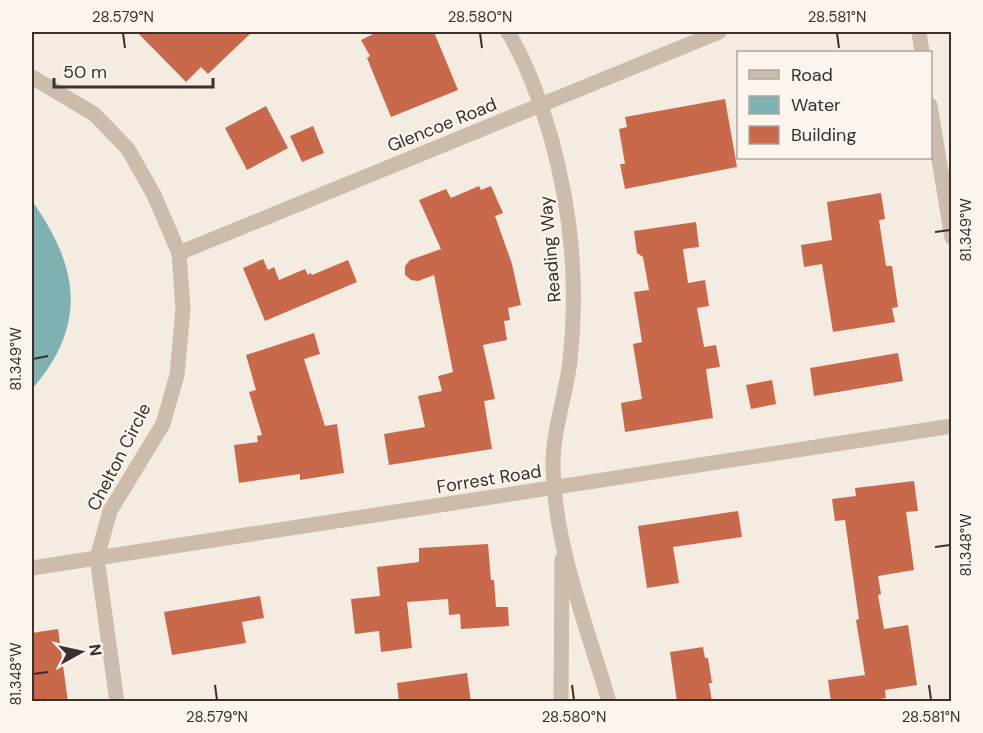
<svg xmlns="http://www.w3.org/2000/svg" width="983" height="733" font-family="'DM Sans',sans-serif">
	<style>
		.water { fill: #7fb0b2 }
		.building { fill: #c8694b }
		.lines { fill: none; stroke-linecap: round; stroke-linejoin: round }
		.street { stroke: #cdbbac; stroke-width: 15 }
		.ticks { fill: none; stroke: #3b302b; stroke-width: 2 }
		.labels { text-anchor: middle; stroke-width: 4.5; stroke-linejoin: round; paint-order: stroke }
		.street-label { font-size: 18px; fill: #3b302b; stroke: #fbf5ee }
		.neatline { fill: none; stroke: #3b302b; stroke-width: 2 }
		.ticks-label { font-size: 15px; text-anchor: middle; fill: #3b302b }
	</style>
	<rect width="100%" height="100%" fill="#f4ebe1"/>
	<!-- water -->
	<path class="water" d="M 32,201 C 79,267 88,325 32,389 Z"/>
	<!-- building -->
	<g class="building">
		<polygon points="137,32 252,32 208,74 201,67 186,82"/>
		<polygon points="377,32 434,32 458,90 391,117 367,58 370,56 361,40"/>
		<polygon points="725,99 737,167 625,189 620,164 625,164 619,129 627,127 625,117"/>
		<polygon points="266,106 288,148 247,170 225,128"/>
		<polygon points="313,126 324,153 302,162 290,136"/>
		<polygon points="479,186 481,190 491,186 503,213 495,216 512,264 521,305 508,308 510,320 504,321 507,340 483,345 495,399 484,401 492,449 389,465 384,434 425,427 418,396 442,391 438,376 453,372 434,275 418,281 411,280 405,275 405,266 410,260 441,249 419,200 446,189 451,198"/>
		<polygon points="881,193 885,219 879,220 886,266 892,266 898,307 892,308 895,322 833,332 822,264 804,267 801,245 832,240 827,202"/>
		<polygon points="696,222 699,247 683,249 688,283 705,280 709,306 697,308 704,347 716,345 720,367 706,369 713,418 625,432 621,403 642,399 633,344 642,342 634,292 649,290 643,257 637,253 634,231"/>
		<polygon points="263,259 268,270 274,267 279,280 305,269 308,275 311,273 312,275 348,260 357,282 265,321 243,268"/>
		<polygon points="314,333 320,354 304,359 325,426 337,424 344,473 300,480 300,474 239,483 234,445 258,442 257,436 262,435 249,392 256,390 246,355"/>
		<polygon points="898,353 903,381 814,396 810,368"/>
		<polygon points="772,380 776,404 751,409 746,385"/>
		<polygon points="914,481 918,511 906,512 914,570 878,576 881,594 878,595 884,629 908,625 917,685 885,690 886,698 864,702 831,702 828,680 865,675 856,620 859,619 845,520 835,521 832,499 856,496 855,488"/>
		<polygon points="738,511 742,537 673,547 679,583 647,588 638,526"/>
		<polygon points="488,544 491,580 494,580 496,607 508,607 509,626 461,629 460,614 449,615 448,599 407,602 412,648 381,652 379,631 355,634 351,599 380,596 377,567 419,562 419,548"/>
		<polygon points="260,596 264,618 242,622 246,643 172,655 164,612"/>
		<polygon points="58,629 68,702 34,702 32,687 32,633"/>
		<polygon points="703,647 705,658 708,658 712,683 709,683 712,702 677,702 670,652"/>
		<polygon points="467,673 471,702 399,702 397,683"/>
	</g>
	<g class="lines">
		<!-- street -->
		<g class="street">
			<path d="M 508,32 C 528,65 541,103 552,141 C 572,216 578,283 570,361 C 566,396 552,432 553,468 C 555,548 587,626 609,702"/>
			<polyline points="919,32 922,52"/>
			<polyline points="32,77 94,114 128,149 154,195 179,253 183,309 177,375 163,424 110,511 97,558 117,702"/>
			<polyline points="930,105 952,238"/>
			<polyline points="179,253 719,32"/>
			<polyline points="32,568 952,426"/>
			<polyline points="561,702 562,559"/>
		</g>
	</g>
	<!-- ticks -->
	<path class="ticks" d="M 123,33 L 125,48M 480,33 L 482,48M 837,33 L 839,48M 935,232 L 950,230M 33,359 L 48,356M 935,547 L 950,545M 33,674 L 48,672M 215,685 L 217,700M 572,685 L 574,700M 929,685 L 931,700"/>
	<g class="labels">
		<!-- street labels -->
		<g class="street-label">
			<text transform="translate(442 125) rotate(-22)" y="6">Glencoe Road</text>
			<text transform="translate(550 249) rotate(-95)" y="6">Reading Way</text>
			<text transform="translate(119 457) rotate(-63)" y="6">Chelton Circle</text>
			<text transform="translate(489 479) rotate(-9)" y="6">Forrest Road</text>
		</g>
	</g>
	<!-- border -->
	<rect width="983" height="733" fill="none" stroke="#fbf5ee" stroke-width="66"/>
	<!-- legend -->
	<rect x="737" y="51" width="195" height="108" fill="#fbf5ee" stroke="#aea6a0" stroke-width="1.5"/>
	<rect x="749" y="70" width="30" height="9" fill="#cdbbac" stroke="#aea6a0" stroke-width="1.5"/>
	<text x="791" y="81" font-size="18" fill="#3b302b">Road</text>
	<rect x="749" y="96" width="30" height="18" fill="#7fb0b2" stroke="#aea6a0" stroke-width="1.5"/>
	<text x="791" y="111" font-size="18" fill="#3b302b">Water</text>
	<rect x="749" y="126" width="30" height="18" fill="#c8694b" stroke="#aea6a0" stroke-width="1.5"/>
	<text x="791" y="141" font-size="18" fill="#3b302b">Building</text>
	<!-- north arrow -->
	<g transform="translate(81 652) rotate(82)" stroke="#fbf5ee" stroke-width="4.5" paint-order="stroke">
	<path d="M0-4.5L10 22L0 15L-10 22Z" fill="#3b302b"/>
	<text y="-9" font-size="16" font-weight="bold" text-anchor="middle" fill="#3b302b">N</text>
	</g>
	<!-- scale -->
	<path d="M54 78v9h159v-9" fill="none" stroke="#3b302b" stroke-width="3"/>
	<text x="63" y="78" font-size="18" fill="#3b302b" stroke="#fbf5ee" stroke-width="4.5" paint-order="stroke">50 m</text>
	<rect x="33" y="33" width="917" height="667" class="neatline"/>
	<g class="ticks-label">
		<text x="123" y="22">28.579°N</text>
		<text x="480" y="22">28.580°N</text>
		<text x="837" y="22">28.581°N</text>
		<text transform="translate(966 230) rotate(-90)" y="5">81.349°W</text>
		<text transform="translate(16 359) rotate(-90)" y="5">81.349°W</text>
		<text transform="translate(966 545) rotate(-90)" y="5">81.348°W</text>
		<text transform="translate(16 674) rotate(-90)" y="5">81.348°W</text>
		<text x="217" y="722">28.579°N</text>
		<text x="574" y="722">28.580°N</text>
		<text x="931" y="722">28.581°N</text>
	</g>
</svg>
